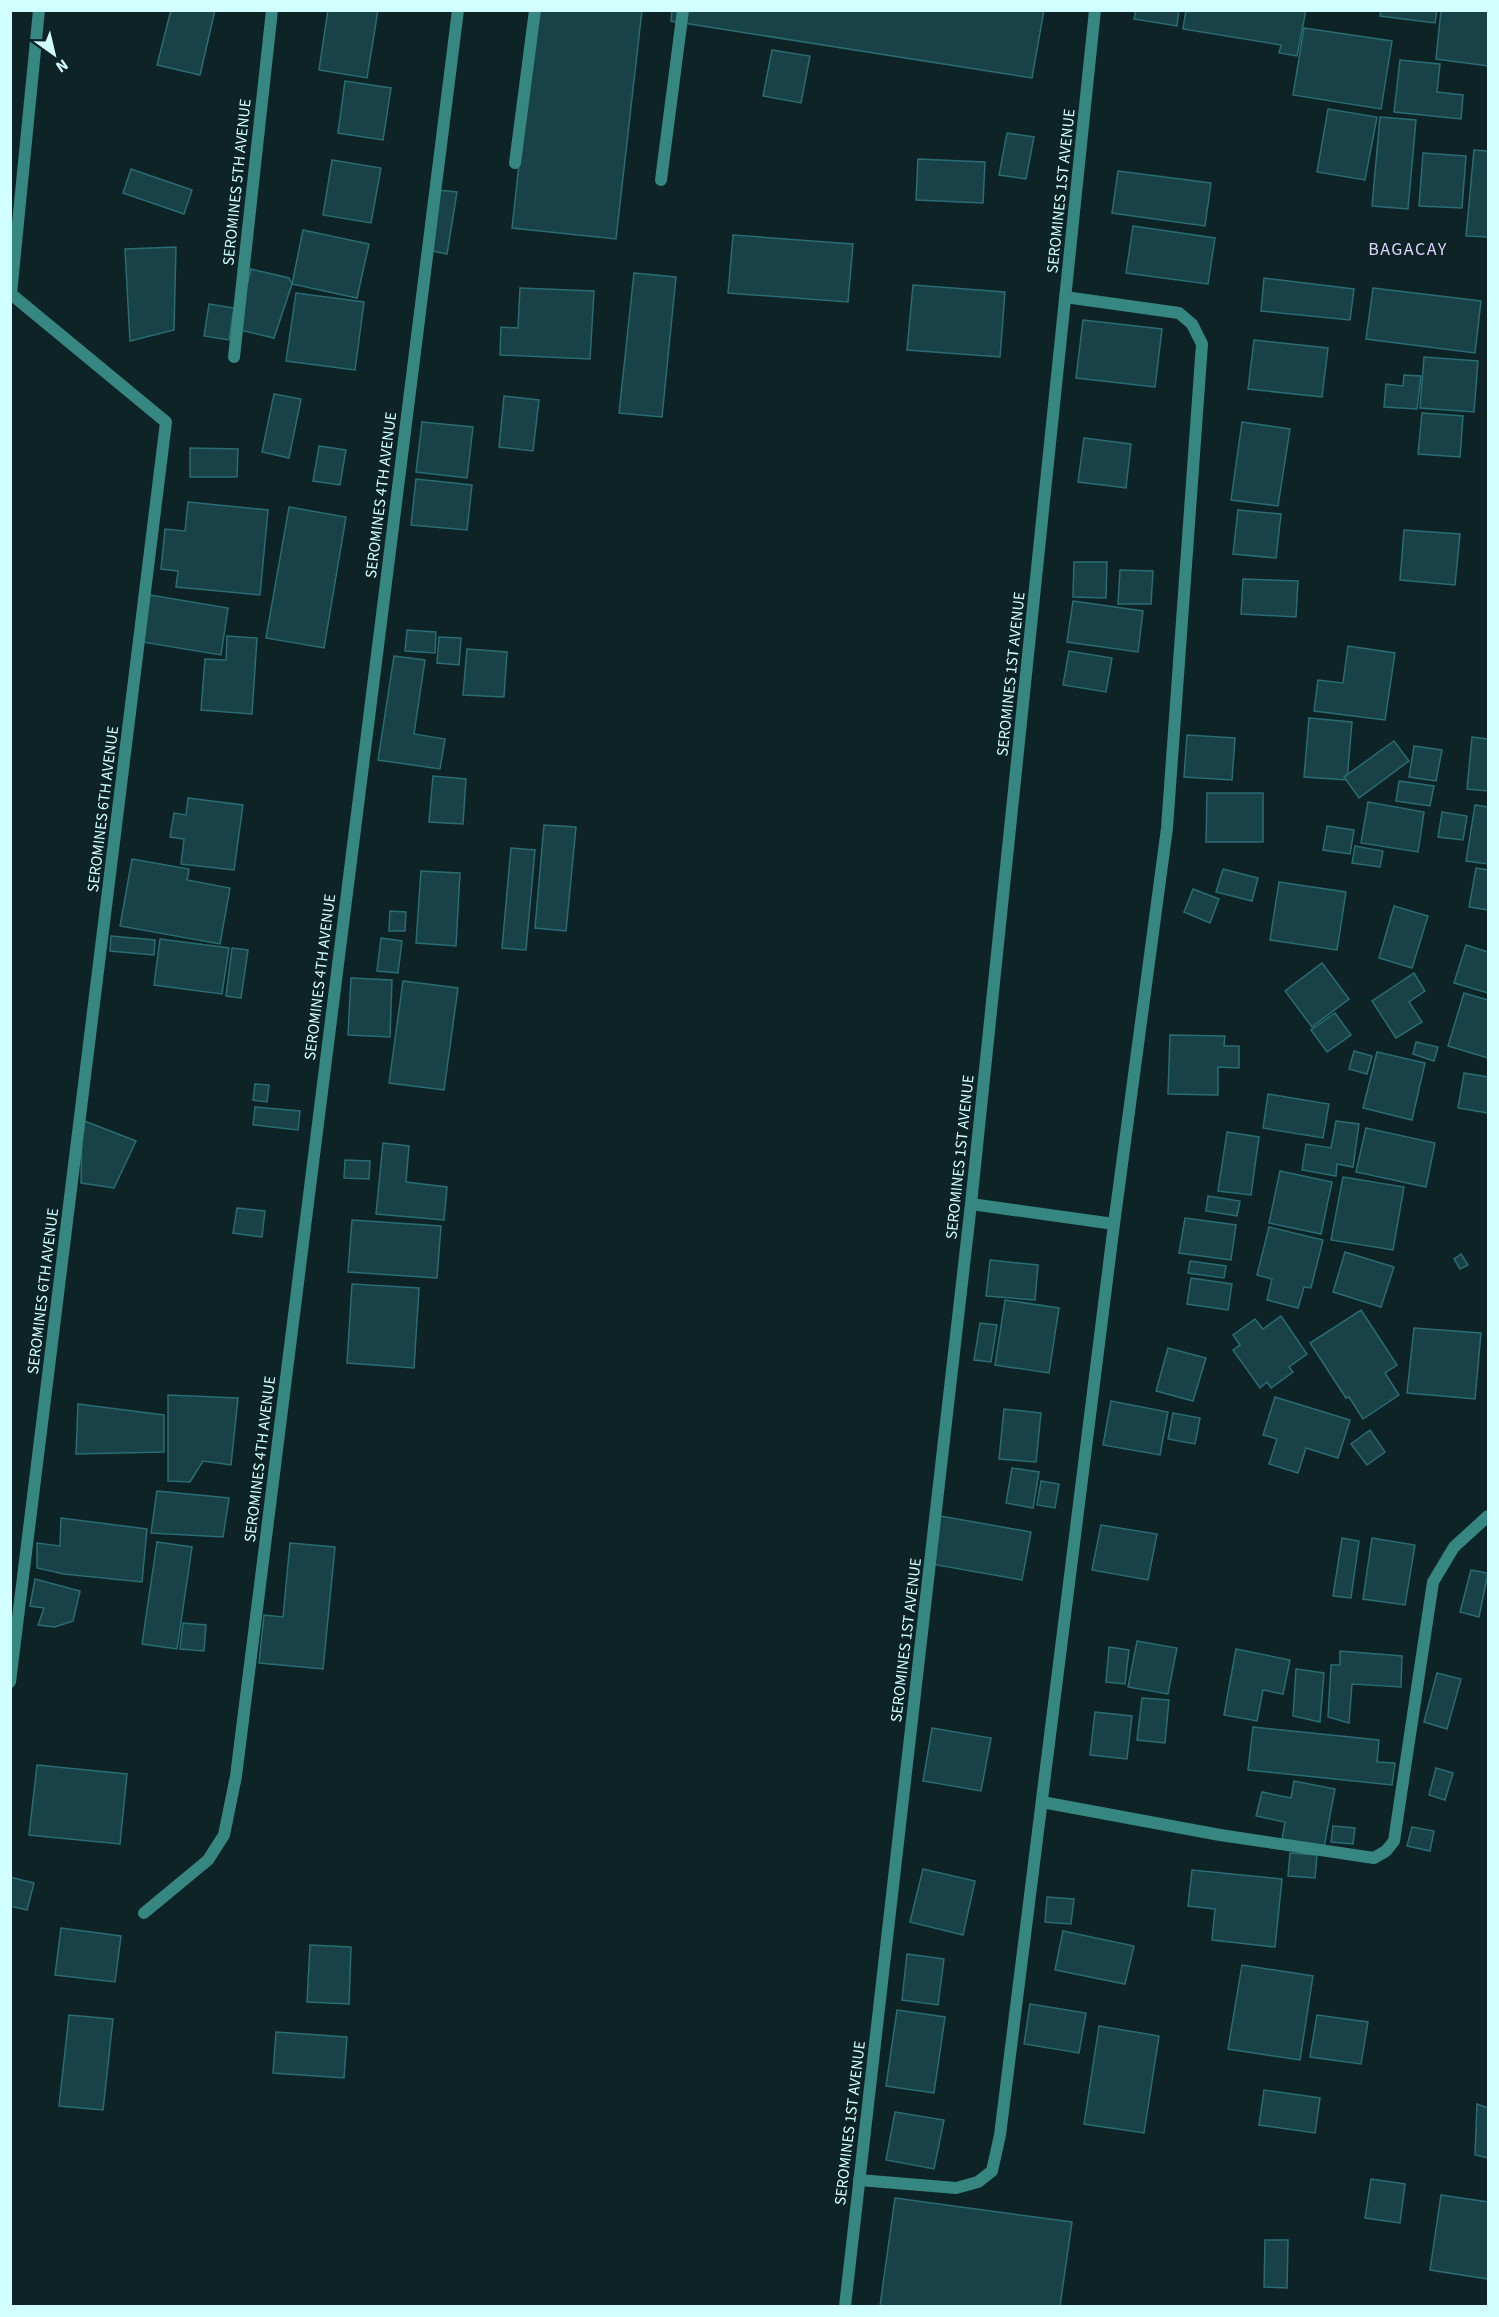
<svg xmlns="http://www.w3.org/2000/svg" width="1499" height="2317" font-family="'Source Sans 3',sans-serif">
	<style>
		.building { fill: #184247; stroke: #296c74; stroke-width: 1.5 }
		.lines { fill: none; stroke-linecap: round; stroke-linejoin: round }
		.minor { stroke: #368681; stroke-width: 12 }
		.tertiary { stroke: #368681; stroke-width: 12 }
		.labels { text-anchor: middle; stroke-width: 4.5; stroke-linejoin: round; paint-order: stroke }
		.street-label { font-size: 16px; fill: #d1feff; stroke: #0d2325 }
		.neighbourhood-label { font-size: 18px; letter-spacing: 1.5px; fill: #dfd3ff; stroke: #0d2325 }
	</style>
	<rect width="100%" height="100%" fill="#0d2325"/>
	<!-- building -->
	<g class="building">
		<polygon points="171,10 215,10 200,75 157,65"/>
		<polygon points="328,10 378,10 367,78 319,70"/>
		<polygon points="536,10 642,10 616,239 512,228"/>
		<polygon points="672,10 1044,10 1032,78 671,21"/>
		<polygon points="1136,10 1179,10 1177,26 1134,19"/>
		<polygon points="1186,10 1306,10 1297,56 1279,53 1281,45 1183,29"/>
		<polygon points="1381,10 1437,10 1435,23 1380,16"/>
		<polygon points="1441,10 1488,10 1488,66 1436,59"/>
		<polygon points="1304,28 1392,41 1381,109 1293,95"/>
		<polygon points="772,50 810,56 801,103 763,96"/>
		<polygon points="1400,60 1440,64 1437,92 1463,95 1461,119 1394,112"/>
		<polygon points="345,81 391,88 383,140 338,133"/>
		<polygon points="1328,109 1377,117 1365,180 1317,172"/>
		<polygon points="1380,117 1416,120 1408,209 1372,206"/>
		<polygon points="1007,133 1034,137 1026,179 999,175"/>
		<polygon points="1474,150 1488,151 1488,237 1466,236"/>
		<polygon points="1423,153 1466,156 1462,208 1419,206"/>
		<polygon points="918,159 985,162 983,203 916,200"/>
		<polygon points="332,160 381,168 371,223 323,215"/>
		<polygon points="131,169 192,190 184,214 123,193"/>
		<polygon points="1118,171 1211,183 1205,226 1112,213"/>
		<polygon points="438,190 457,192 447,254 428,250"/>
		<polygon points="1133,226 1215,238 1208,284 1126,273"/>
		<polygon points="303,230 369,244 357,298 292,284"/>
		<polygon points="733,235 853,244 848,302 728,293"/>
		<polygon points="176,247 174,330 130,341 125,249"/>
		<polygon points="251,269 289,278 292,284 274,338 236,329"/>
		<polygon points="634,273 676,277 662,417 619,413"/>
		<polygon points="1264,278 1354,289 1350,320 1261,311"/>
		<polygon points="913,285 1005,292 1000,357 907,350"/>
		<polygon points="520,288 594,291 590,359 500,355 501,327 518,328"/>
		<polygon points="1373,288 1481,301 1475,353 1366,339"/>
		<polygon points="296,293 364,302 355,370 286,361"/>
		<polygon points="209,304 234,308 229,340 204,336"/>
		<polygon points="1083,320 1162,329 1155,387 1076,378"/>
		<polygon points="1254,340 1328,348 1322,397 1248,389"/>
		<polygon points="1424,357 1478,361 1474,412 1420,408"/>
		<polygon points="1404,375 1421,376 1417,409 1384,407 1386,384 1403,386"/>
		<polygon points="274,394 301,399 289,458 262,452"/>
		<polygon points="504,396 539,400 533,451 499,447"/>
		<polygon points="1422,413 1463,416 1460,457 1418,454"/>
		<polygon points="422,422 473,427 467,478 416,472"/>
		<polygon points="1242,422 1290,429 1278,506 1231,500"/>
		<polygon points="1084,438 1131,444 1126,488 1078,482"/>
		<polygon points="319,446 346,450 340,485 313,481"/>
		<polygon points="190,448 238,449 237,477 190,477"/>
		<polygon points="416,479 472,485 467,530 411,525"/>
		<polygon points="188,502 268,510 260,595 176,587 178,571 161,569 165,529 185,531"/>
		<polygon points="289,507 346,517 324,648 266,638"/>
		<polygon points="1238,510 1281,514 1276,558 1233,554"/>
		<polygon points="1404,530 1460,534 1455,585 1400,580"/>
		<polygon points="1074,562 1107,562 1106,598 1073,597"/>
		<polygon points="1120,570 1153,571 1151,604 1118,604"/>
		<polygon points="1243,579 1298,581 1296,617 1241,614"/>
		<polygon points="150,595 228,608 221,655 142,642"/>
		<polygon points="1073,601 1143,611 1138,652 1067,642"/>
		<polygon points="407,630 436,632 435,653 405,651"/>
		<polygon points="227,636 257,638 252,714 201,710 205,659 226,660"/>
		<polygon points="439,637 461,638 459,665 437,663"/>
		<polygon points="1348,646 1395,653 1385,720 1314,711 1318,680 1343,683"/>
		<polygon points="467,649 507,652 504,697 463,695"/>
		<polygon points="1069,651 1112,658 1106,692 1063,685"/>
		<polygon points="394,656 425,660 414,734 445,739 440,769 378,760"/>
		<polygon points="1309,718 1352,722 1347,780 1304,777"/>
		<polygon points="1187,735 1235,738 1232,780 1184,777"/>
		<polygon points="1472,737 1488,739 1488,791 1467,789"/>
		<polygon points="1394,741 1409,761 1359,798 1344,777"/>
		<polygon points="1414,746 1442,750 1436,781 1409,777"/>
		<polygon points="433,776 466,779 463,824 429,822"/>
		<polygon points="1399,781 1434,786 1430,806 1396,801"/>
		<polygon points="1207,793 1263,793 1263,842 1206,842"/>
		<polygon points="188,798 243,805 234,870 181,864 184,839 170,837 174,813 186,815"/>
		<polygon points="1368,802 1424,812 1418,852 1361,843"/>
		<polygon points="1475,805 1488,807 1488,864 1466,861"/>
		<polygon points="1442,812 1467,816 1463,840 1438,837"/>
		<polygon points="544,825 576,827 566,931 535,928"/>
		<polygon points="1327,826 1354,830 1350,854 1323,850"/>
		<polygon points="1355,846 1383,851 1380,867 1352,863"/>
		<polygon points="511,848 535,850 526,950 502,948"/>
		<polygon points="132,859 189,869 187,880 230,888 220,944 120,926"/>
		<polygon points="1476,868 1488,870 1488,910 1469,907"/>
		<polygon points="1223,869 1258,878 1252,901 1216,892"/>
		<polygon points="421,871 460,873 456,946 416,943"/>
		<polygon points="1279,882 1346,892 1337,950 1270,940"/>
		<polygon points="1193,889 1219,899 1210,923 1184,912"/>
		<polygon points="1394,906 1428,916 1412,968 1379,958"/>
		<polygon points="390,911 406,912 405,931 389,931"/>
		<polygon points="111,936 155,940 154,955 110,951"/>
		<polygon points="381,938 402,941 398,973 377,971"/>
		<polygon points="160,939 229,948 222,994 154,985"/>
		<polygon points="1466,945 1488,952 1488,993 1454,983"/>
		<polygon points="232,948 248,950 241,998 226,996"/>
		<polygon points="1322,963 1349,999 1312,1027 1285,991"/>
		<polygon points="1414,973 1425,991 1409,1002 1422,1022 1396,1038 1372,1001"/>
		<polygon points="351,978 392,980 390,1037 348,1035"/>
		<polygon points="403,981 458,988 444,1090 389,1083"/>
		<polygon points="1464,993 1488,1000 1488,1058 1448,1046"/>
		<polygon points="1335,1013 1351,1035 1327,1052 1311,1030"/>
		<polygon points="1170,1035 1225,1036 1224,1046 1239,1046 1239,1068 1218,1067 1218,1095 1168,1094"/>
		<polygon points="1416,1042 1438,1047 1434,1061 1413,1054"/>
		<polygon points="1354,1051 1372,1056 1367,1074 1349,1069"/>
		<polygon points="1377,1052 1425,1063 1412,1120 1363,1108"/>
		<polygon points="1464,1073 1488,1077 1488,1113 1458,1108"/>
		<polygon points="255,1084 269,1085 267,1102 253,1100"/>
		<polygon points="1268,1094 1329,1104 1323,1138 1263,1128"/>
		<polygon points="255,1107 300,1111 298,1130 253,1125"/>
		<polygon points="82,1120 136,1141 114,1188 81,1183"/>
		<polygon points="1336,1121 1359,1124 1353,1167 1337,1164 1336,1176 1302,1170 1306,1144 1331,1148"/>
		<polygon points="1366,1128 1435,1143 1426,1187 1356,1172"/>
		<polygon points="1227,1132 1259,1137 1251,1195 1218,1191"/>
		<polygon points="383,1143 409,1146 406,1182 447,1187 444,1220 376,1214"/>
		<polygon points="345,1160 370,1161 369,1179 344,1178"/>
		<polygon points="1280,1171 1332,1182 1321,1234 1269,1223"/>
		<polygon points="1343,1177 1404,1187 1393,1250 1331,1240"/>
		<polygon points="1208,1196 1240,1201 1237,1216 1206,1211"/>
		<polygon points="237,1208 265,1211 262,1237 233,1233"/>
		<polygon points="1185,1218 1236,1225 1231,1260 1179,1253"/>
		<polygon points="352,1220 441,1226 437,1278 348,1272"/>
		<polygon points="1269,1227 1323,1240 1311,1288 1304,1287 1298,1308 1267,1300 1272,1279 1257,1275"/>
		<polygon points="1345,1252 1394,1267 1381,1307 1333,1292"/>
		<polygon points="1461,1254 1468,1265 1460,1269 1454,1259"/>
		<polygon points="990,1260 1038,1265 1035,1300 986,1296"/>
		<polygon points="1190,1261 1226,1266 1224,1278 1188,1273"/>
		<polygon points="1191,1278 1232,1284 1228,1310 1187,1304"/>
		<polygon points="352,1284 419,1288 414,1368 347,1363"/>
		<polygon points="1005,1300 1059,1308 1049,1373 995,1365"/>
		<polygon points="1361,1310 1397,1365 1385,1373 1399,1395 1363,1419 1349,1397 1346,1398 1310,1343"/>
		<polygon points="1281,1316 1307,1354 1289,1367 1293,1372 1271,1388 1267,1382 1260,1388 1233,1350 1240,1345 1233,1335 1255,1319 1263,1329"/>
		<polygon points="980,1323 997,1325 991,1362 974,1360"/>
		<polygon points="1414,1328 1481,1333 1475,1399 1407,1393"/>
		<polygon points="1168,1348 1206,1358 1193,1401 1156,1391"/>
		<polygon points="168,1395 238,1398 231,1465 203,1461 190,1482 168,1481"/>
		<polygon points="1275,1397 1350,1420 1338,1458 1306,1448 1298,1473 1269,1464 1277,1439 1263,1435"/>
		<polygon points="1111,1401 1168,1412 1160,1455 1103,1445"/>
		<polygon points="78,1404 164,1415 164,1452 76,1454"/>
		<polygon points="1004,1409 1041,1413 1036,1462 999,1459"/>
		<polygon points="1173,1413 1200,1418 1195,1444 1168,1439"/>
		<polygon points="1370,1430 1385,1452 1367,1465 1351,1444"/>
		<polygon points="1012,1468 1039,1472 1033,1508 1006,1503"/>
		<polygon points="1041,1481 1059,1484 1055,1508 1037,1505"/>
		<polygon points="157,1491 229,1498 223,1537 151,1533"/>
		<polygon points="940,1516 1031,1532 1022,1580 931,1564"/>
		<polygon points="61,1518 147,1529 142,1582 64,1574 37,1568 37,1543 60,1546"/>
		<polygon points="1101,1525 1157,1534 1148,1580 1092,1570"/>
		<polygon points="1342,1538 1359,1541 1351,1598 1333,1596"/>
		<polygon points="1372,1538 1415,1545 1405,1605 1363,1599"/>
		<polygon points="157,1542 192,1547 177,1649 142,1644"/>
		<polygon points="290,1543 335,1547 323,1669 259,1663 264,1615 283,1617"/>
		<polygon points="1471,1570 1488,1573 1479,1617 1460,1612"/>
		<polygon points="35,1579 80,1591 73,1621 55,1627 38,1625 44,1608 30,1606"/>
		<polygon points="183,1623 206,1625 204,1651 180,1649"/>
		<polygon points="1137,1641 1177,1648 1168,1694 1128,1687"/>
		<polygon points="1109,1647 1129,1650 1125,1684 1106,1682"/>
		<polygon points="1236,1649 1290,1660 1283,1694 1263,1690 1257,1721 1224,1715"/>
		<polygon points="1340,1651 1402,1656 1401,1687 1352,1684 1349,1723 1328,1717 1331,1665 1340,1665"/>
		<polygon points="1296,1669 1324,1673 1320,1722 1293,1716"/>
		<polygon points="1437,1673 1461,1679 1447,1729 1424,1722"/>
		<polygon points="1142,1698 1169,1700 1165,1743 1137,1740"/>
		<polygon points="1095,1712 1132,1716 1127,1759 1090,1755"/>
		<polygon points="1253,1727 1379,1740 1377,1762 1395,1763 1392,1785 1248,1770"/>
		<polygon points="932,1728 991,1738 981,1791 923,1781"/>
		<polygon points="37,1765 127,1774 120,1844 29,1835"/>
		<polygon points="1436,1768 1453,1773 1445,1800 1429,1795"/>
		<polygon points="1294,1781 1335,1789 1324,1847 1282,1839 1285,1822 1256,1816 1262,1792 1291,1798"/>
		<polygon points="1333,1826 1355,1828 1353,1844 1331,1842"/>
		<polygon points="1412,1827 1434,1831 1430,1851 1407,1846"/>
		<polygon points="1290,1853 1317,1855 1315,1878 1288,1876"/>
		<polygon points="923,1869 975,1881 963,1935 910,1922"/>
		<polygon points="1192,1870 1282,1879 1275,1947 1212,1940 1215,1909 1188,1906"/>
		<polygon points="10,1877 34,1883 27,1910 10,1906"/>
		<polygon points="1047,1897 1074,1899 1071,1924 1045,1922"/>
		<polygon points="61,1928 121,1936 115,1982 55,1975"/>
		<polygon points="1063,1931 1134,1946 1125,1984 1055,1970"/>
		<polygon points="310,1945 351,1947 349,2004 307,2002"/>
		<polygon points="907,1954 944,1959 938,2005 902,2000"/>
		<polygon points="1242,1965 1313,1976 1300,2060 1228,2049"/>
		<polygon points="1030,2004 1086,2013 1079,2053 1024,2044"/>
		<polygon points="897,2010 945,2017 934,2093 886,2086"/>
		<polygon points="69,2015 113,2019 103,2110 59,2106"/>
		<polygon points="1317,2015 1368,2022 1361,2064 1310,2057"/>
		<polygon points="1099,2026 1159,2036 1144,2133 1084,2124"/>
		<polygon points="276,2032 347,2037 344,2078 273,2073"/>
		<polygon points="1264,2090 1320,2098 1315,2133 1259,2125"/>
		<polygon points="1477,2104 1488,2108 1488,2158 1475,2155"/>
		<polygon points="895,2112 944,2120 934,2169 886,2160"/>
		<polygon points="1371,2179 1405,2184 1400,2223 1365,2218"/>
		<polygon points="1441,2195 1488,2202 1488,2279 1430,2270"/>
		<polygon points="895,2198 1072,2222 1060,2306 880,2306"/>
		<polygon points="1265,2240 1288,2240 1287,2288 1264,2287"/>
	</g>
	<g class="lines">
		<!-- minor -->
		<g class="minor">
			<polyline points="515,163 535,10"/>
			<polyline points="661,180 683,10"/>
			<polyline points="234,357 272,10"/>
			<polyline points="971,1204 1114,1224"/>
			<polyline points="10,1682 166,422 11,294 39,10"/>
			<polyline points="1042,1802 1220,1835 1374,1858 1386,1851 1394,1841 1433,1582 1454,1547 1488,1516"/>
			<polyline points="144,1913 208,1860 224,1835 236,1776 458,10"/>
			<polyline points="859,2180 956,2188 978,2182 992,2171 1000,2135 1114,1224 1167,828 1202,344 1192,324 1179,313 1065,297"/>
		</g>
		<!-- tertiary -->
		<polyline class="tertiary" points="845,2306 971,1204 1095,10"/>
	</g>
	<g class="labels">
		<!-- street labels -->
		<g class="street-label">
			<text transform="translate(236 182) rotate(-84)" y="6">SEROMINES 5TH AVENUE</text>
			<text transform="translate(1060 191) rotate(-84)" y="6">SEROMINES 1ST AVENUE</text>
			<text transform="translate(380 495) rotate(-83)" y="6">SEROMINES 4TH AVENUE</text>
			<text transform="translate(1010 674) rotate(-84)" y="6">SEROMINES 1ST AVENUE</text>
			<text transform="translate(102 809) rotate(-83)" y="6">SEROMINES 6TH AVENUE</text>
			<text transform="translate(319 977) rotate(-83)" y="6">SEROMINES 4TH AVENUE</text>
			<text transform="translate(959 1157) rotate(-84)" y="6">SEROMINES 1ST AVENUE</text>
			<text transform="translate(42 1291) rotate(-83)" y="6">SEROMINES 6TH AVENUE</text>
			<text transform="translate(259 1459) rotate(-83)" y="6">SEROMINES 4TH AVENUE</text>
			<text transform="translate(905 1640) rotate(-83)" y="6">SEROMINES 1ST AVENUE</text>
			<text transform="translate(849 2123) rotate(-83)" y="6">SEROMINES 1ST AVENUE</text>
		</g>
		<!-- neighbourhood labels -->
		<g class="neighbourhood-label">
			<text x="1408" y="255">BAGACAY</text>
		</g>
	</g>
	<!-- border -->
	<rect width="1499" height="2317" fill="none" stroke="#d1feff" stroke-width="24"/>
	<!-- north arrow -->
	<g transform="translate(54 54) rotate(146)" stroke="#0d2325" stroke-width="4.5" paint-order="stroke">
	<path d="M0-4.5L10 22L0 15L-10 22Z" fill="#d1feff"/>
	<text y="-9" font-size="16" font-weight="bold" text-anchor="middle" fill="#d1feff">N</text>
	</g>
</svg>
